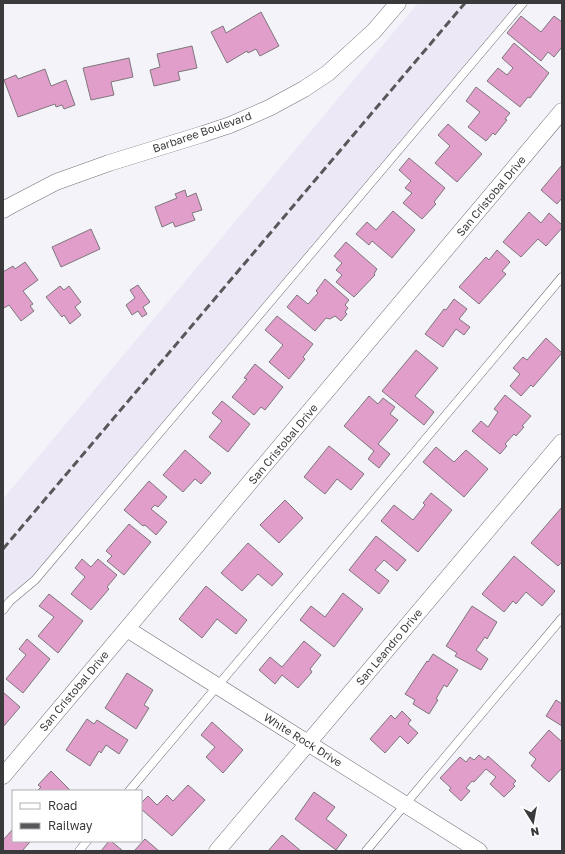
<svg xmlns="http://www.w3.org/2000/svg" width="565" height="854" font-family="'Golos Text',sans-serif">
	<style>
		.built { fill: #ece8f6 }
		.building { fill: #e29ecb; stroke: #7d777b }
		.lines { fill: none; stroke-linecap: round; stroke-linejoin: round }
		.lane-casing { stroke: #737177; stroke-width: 9 }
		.street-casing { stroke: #737177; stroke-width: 17 }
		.lane { stroke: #fff; stroke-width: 8 }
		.street { stroke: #fff; stroke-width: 16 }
		.rail { stroke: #58575a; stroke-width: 3; stroke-dasharray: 8 4; stroke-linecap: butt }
		.labels { text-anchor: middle; stroke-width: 3; stroke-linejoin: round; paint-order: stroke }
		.street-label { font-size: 11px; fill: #3a393c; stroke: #fff }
	</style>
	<rect width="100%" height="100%" fill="#f5f3fa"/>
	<!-- built -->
	<polygon class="built" points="418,3 526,3 385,171 3,617 3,499"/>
	<!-- building -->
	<g class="building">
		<polygon points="261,12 279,46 260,56 256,49 248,53 247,51 227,63 211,32 223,26 226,33"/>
		<polygon points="521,16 541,32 554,16 562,22 562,47 554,57 548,52 541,61 507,33"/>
		<polygon points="514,43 549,73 530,98 528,97 520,107 487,81 498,68 507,75 513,68 502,58"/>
		<polygon points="192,46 197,68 178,72 180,80 154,86 150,70 160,67 157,54"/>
		<polygon points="129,58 133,77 111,82 114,95 91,100 83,68"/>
		<polygon points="45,69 51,86 66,80 75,105 64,109 62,105 56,107 55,104 18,117 4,80 16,75 18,79"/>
		<polygon points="476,87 510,113 505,119 507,120 495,135 493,133 486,141 468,127 480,112 466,101"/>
		<polygon points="448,124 482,154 457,182 435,163 450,146 438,135"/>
		<polygon points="409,158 445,188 434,202 436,204 422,219 403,203 412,193 405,188 411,181 399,170"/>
		<polygon points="562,165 562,198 557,204 541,190"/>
		<polygon points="185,190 187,197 196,193 202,210 192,213 195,220 175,227 173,222 162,227 155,207 177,198 175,194"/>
		<polygon points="393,211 415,230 392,258 372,241 369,245 356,234 367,222 376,230"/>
		<polygon points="529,212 541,223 549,213 562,225 562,228 546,246 538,239 521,257 503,242"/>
		<polygon points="91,229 100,249 61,267 52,247"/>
		<polygon points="346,242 377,269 374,274 375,275 354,297 336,282 342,275 336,270 342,263 334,256"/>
		<polygon points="497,250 510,262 502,271 506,274 479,304 459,287 486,257 489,260"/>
		<polygon points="25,262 38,280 23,291 33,304 30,306 34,311 21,321 9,305 4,308 3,306 3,272 13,266 15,269"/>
		<polygon points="325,279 349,300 345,305 348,308 345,312 347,314 341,321 335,316 330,319 326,318 315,331 287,307 297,295 308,304 318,293 316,291"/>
		<polygon points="138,285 150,302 143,307 147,314 142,317 138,311 132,315 126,305 135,298 130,290"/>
		<polygon points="60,286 64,290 69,286 81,302 75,307 81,315 70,324 64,315 62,317 46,297"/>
		<polygon points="454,299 467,309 459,319 470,327 464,335 456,329 443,347 425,334 444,309 446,310"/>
		<polygon points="277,316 313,344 303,357 305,359 289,379 269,362 283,345 265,330"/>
		<polygon points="546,338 562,353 533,387 531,385 521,396 510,386 520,374 513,368 523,357 527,360"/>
		<polygon points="416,350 438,368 415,396 434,412 424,425 382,391"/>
		<polygon points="255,364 283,387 265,410 261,407 254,415 232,397 247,379 244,378"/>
		<polygon points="505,395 531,416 522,426 524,427 516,436 514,434 505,444 507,446 500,454 472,431 481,421 488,427 498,412 494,409"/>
		<polygon points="369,396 378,404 383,398 395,407 390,414 398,420 378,444 390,454 379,468 368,459 374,451 344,426"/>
		<polygon points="222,401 250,424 228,452 209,437 222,421 212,413"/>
		<polygon points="329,446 364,474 351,490 337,479 325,494 304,477"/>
		<polygon points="436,447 454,462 466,450 488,469 464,497 423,462"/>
		<polygon points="185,450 211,473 201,484 195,479 183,492 163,475"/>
		<polygon points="149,481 167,497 158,507 155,505 151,509 167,522 156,535 145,525 143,526 124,510"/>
		<polygon points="431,493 452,510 418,552 381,521 394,505 413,520 425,505 423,503"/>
		<polygon points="285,500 303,518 279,543 260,525"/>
		<polygon points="562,507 562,562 558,566 531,543"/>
		<polygon points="129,524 151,542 124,575 107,561 112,556 106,551"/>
		<polygon points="376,536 406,560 397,571 384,560 375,570 389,581 379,594 349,570"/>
		<polygon points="248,543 283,574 272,586 258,574 242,591 221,573"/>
		<polygon points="514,556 555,591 542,606 526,592 516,604 513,601 504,612 482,594"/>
		<polygon points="82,559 91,567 98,559 117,575 107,587 109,589 91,610 71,594 85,577 75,568"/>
		<polygon points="206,586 247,620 236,634 217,619 202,638 179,619"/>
		<polygon points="343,593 363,609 334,647 300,620 311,606 325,617"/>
		<polygon points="49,594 83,621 58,653 38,636 54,617 39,606"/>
		<polygon points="472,606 497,622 487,639 485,637 476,650 488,659 481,670 455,656 457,653 446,646"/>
		<polygon points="27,639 50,659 23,693 6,679 26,655 19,649"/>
		<polygon points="304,641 321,655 310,669 312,672 298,688 282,675 275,684 259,670 270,657 282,667"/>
		<polygon points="433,654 458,670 447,687 444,685 436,699 438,700 429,714 413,704 415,700 405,694 427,661 428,662"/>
		<polygon points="127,673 153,690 144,705 149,708 136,729 105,708"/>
		<polygon points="3,692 20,707 3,727"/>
		<polygon points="556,700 562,704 562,726 546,716"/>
		<polygon points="402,711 411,720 408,724 418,733 408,744 400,736 385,753 370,739 391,715 395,719"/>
		<polygon points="87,719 94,724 97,720 128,740 119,754 106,745 101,753 99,751 90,766 66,750"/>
		<polygon points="212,722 243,750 223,773 206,757 215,747 201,735"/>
		<polygon points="549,730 562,742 562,768 549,782 531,766 536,759 529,753"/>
		<polygon points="479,755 485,760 488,756 516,781 513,784 515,786 504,797 490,784 496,777 486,769 474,782 472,781 466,788 470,791 461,801 449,790 451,788 440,778 460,757 466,762 470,757 474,760"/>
		<polygon points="51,771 71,791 37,791 41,787 38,785"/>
		<polygon points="188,785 205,800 172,836 141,809 141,803 148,796 157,805 167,795 173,801"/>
		<polygon points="314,792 335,807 326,819 347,835 336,850 295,819"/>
		<polygon points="13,829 13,841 30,842 22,851 3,851 3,840"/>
		<polygon points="282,835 301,851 268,851"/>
		<polygon points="145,839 159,851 134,851"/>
		<polygon points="109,841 111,841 123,851 101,851"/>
	</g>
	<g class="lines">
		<!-- lane casing -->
		<g class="lane-casing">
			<g id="lane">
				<polyline points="3,610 10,601 35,580 523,3"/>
				<polyline points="129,791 562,277"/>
				<polyline points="79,851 87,841"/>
				<polyline points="366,851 562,618"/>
			</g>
		</g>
		<!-- street casing -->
		<g class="street-casing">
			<g id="street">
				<polyline points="3,210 10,206 56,182 109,163 203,134 230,125 269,108 304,89 328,73 374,31 398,3"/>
				<polyline points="127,629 479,851"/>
				<polyline points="3,776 562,111"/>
				<polyline points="217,851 562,442"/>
			</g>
		</g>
		<!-- lane -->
		<use href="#lane" class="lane"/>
		<!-- street -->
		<use href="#street" class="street"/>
		<!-- rail -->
		<polyline class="rail" points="3,549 465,3"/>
	</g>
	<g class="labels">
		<!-- street labels -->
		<g class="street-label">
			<text transform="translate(202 132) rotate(-19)" y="4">Barbaree Boulevard</text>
			<text transform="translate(491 196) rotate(-50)" y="4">San Cristobal Drive</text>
			<text transform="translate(283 444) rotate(-50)" y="4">San Cristobal Drive</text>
			<text transform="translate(389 647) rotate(-50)" y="4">San Leandro Drive</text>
			<text transform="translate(74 691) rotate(-50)" y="4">San Cristobal Drive</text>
			<text transform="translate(303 740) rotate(32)" y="4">White Rock Drive</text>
		</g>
	</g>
	<!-- border -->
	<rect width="565" height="854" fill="none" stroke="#3a393c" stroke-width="8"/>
	<!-- legend -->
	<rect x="12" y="790" width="130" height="52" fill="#ffffff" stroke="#b0b0b1"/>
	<rect x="20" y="803" width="20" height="6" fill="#ffffff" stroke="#b0b0b1"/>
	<text x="48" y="810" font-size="12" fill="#3a393c">Road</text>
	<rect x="20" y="823" width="20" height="6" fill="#58575a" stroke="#b0b0b1"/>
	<text x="48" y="830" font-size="12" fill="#3a393c">Railway</text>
	<!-- north arrow -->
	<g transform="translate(533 822) rotate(169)" stroke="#ffffff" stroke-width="3" paint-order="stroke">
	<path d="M0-3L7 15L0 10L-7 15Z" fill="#3a393c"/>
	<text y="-6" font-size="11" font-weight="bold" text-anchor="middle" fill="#3a393c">N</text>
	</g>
</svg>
